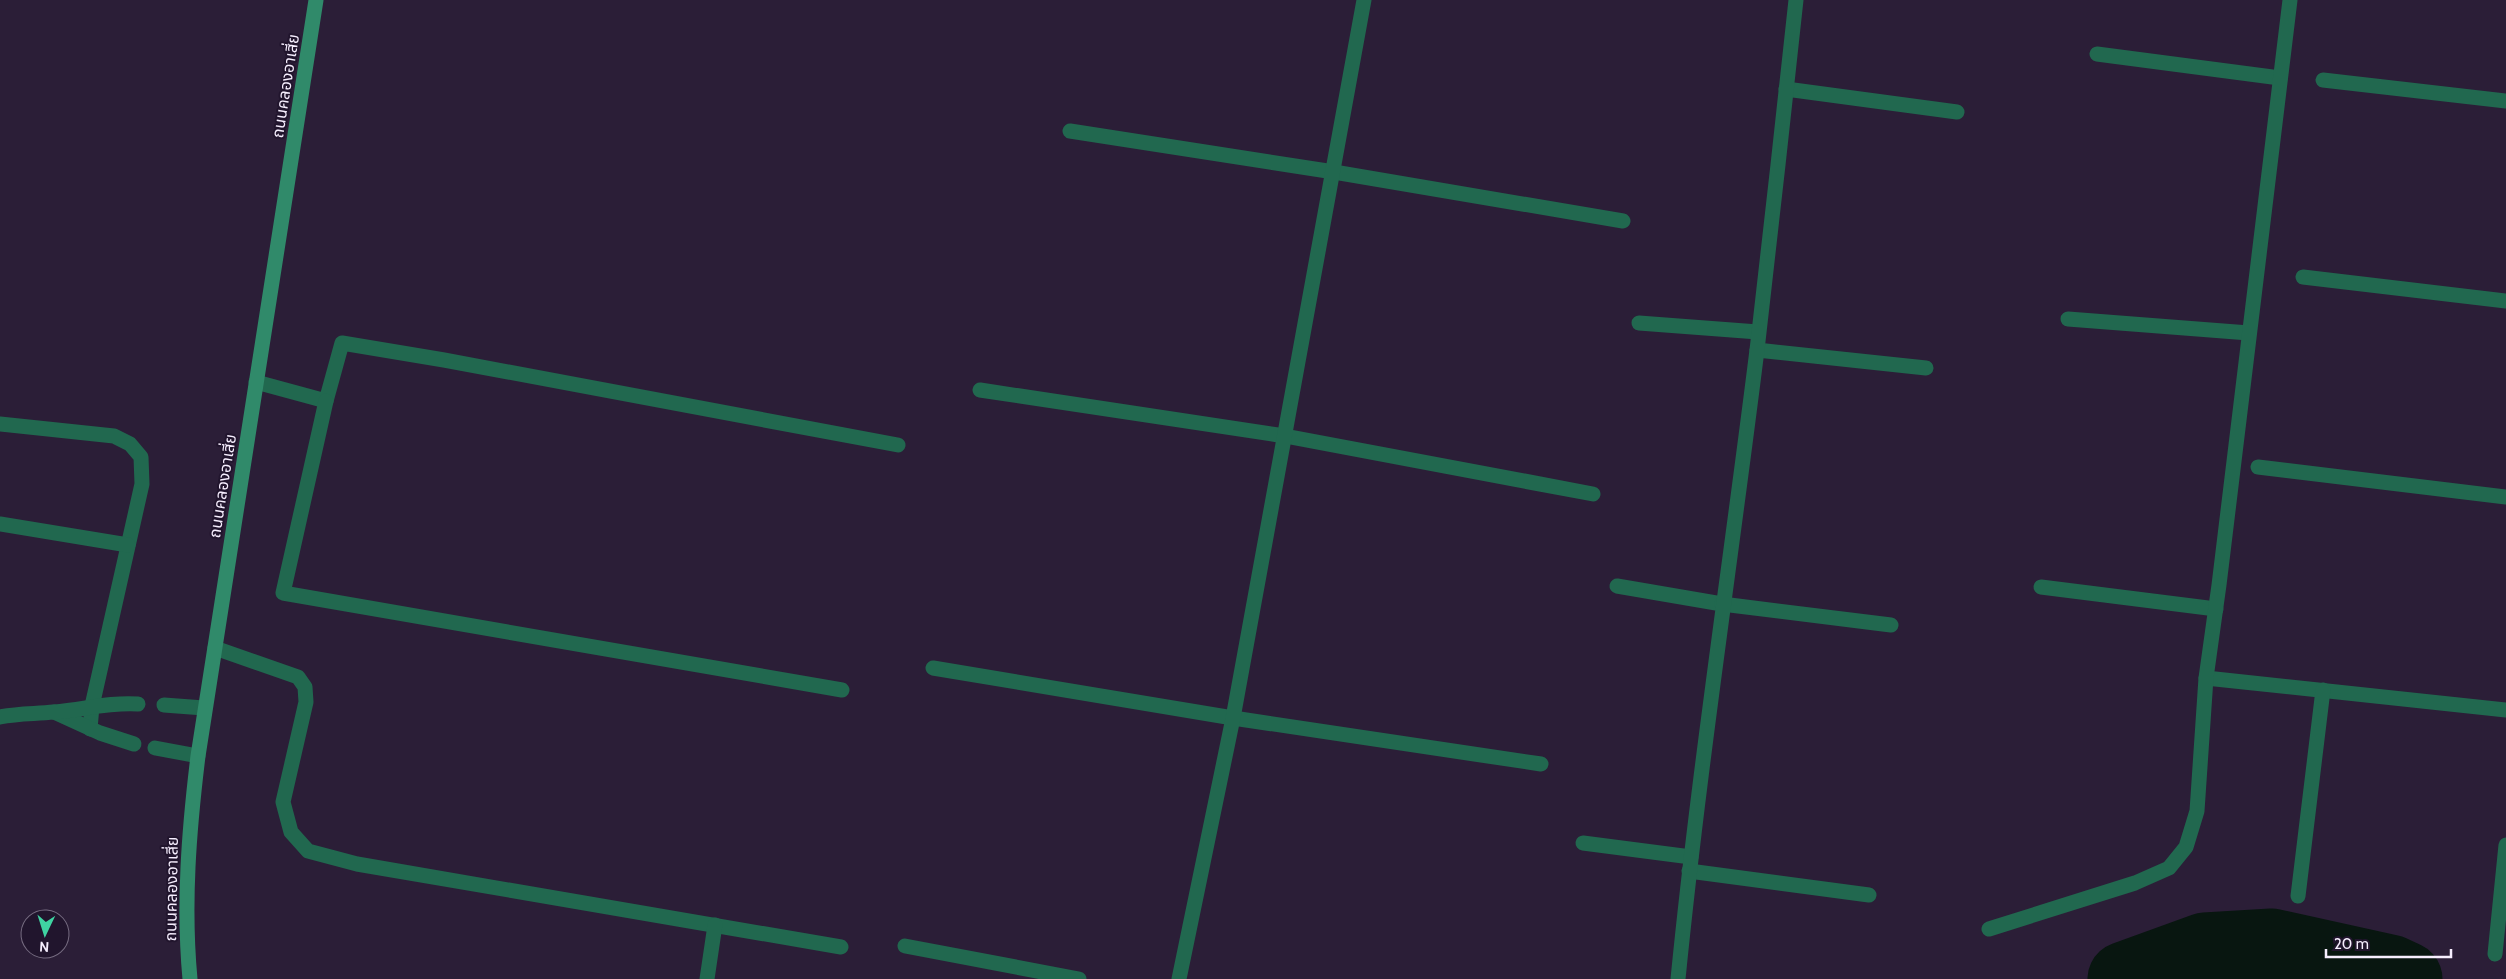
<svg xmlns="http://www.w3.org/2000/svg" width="2506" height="979" font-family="Cabin,'Noto Sans Thai',sans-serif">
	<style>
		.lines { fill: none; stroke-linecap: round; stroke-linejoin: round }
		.river { stroke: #081610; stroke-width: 75 }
		.lane { stroke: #21684f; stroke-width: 15 }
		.street { stroke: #21684f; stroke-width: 15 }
		.secondary { stroke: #308a6a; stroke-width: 15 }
		.labels { text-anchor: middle; stroke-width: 4; stroke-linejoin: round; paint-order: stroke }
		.street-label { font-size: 16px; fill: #f6eefe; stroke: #21152d }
	</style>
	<rect width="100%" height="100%" fill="#2b1e37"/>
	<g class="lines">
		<!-- river -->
		<polyline class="river" points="2125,979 2205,950 2272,946 2390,972 2405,979"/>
		<!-- lane -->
		<g class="lane">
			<polyline points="1639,323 1758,332"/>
			<polyline points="256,382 326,401 342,343 444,360 898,445"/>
			<polyline points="326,401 283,593 842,690"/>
			<polyline points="0,424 114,436 130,444 141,457 142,484 92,706 90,729"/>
			<polyline points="0,524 128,545"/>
			<polyline points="1617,586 1722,604"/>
			<polyline points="215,648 298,677 305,687 306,702 283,802 291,832 308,851 357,864 841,947"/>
			<polyline points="164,705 204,708"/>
			<polyline points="54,712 100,733 134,744"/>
			<path d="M 0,717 C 18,713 35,714 54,712 C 83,710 108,702 138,704"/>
			<polyline points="155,748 198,756"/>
			<polyline points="1583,843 1691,857"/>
			<polyline points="707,979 715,925"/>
		</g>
		<!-- street -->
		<g class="street">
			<polyline points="2097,54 2280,78"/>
			<polyline points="2323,80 2506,101"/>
			<polyline points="1786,89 1957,112"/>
			<polyline points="1070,131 1334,172 1623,221"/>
			<polyline points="2303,277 2506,301"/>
			<polyline points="2068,319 2249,333"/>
			<polyline points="1757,350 1926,368"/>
			<polyline points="980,390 1285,436 1593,494"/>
			<polyline points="2258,467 2506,497"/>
			<polyline points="2041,587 2216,609"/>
			<polyline points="1722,604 1891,625"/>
			<polyline points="933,668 1233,718 1541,764"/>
			<polyline points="2206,678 2506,710"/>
			<polyline points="1689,871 1869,895"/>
			<polyline points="2298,896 2323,690"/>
			<polyline points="1989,929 2135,883 2169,868 2186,847 2197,811 2206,678 2219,585 2290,0"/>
			<polyline points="905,946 1079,979"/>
			<polyline points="2495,954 2506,845"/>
			<polyline points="1179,979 1233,718 1364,0"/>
			<path d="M 1678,979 C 1699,768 1731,560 1757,350 C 1771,233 1783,117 1796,0"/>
		</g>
		<!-- secondary -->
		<path class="secondary" d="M 190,979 C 183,904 189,830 198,756 L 316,0"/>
	</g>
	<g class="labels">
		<!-- street labels -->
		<g class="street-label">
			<text transform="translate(285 86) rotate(-81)" y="6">ถนนคลองอาเสี่ย</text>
			<text transform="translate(222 486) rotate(-81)" y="6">ถนนคลองอาเสี่ย</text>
			<text transform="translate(171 889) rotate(-89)" y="6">ถนนคลองอาเสี่ย</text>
		</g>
	</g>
	<!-- north arrow -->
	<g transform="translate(45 934) rotate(184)"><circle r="24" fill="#21152d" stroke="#766c81"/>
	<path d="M0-4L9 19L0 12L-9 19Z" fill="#3fd4a2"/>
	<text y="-8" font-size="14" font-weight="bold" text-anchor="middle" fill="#f6eefe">N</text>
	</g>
	<!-- scale -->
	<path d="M2326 949v8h125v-8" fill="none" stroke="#f6eefe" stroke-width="2.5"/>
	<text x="2334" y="949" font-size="15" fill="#f6eefe" stroke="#21152d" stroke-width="4" paint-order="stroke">20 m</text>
</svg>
